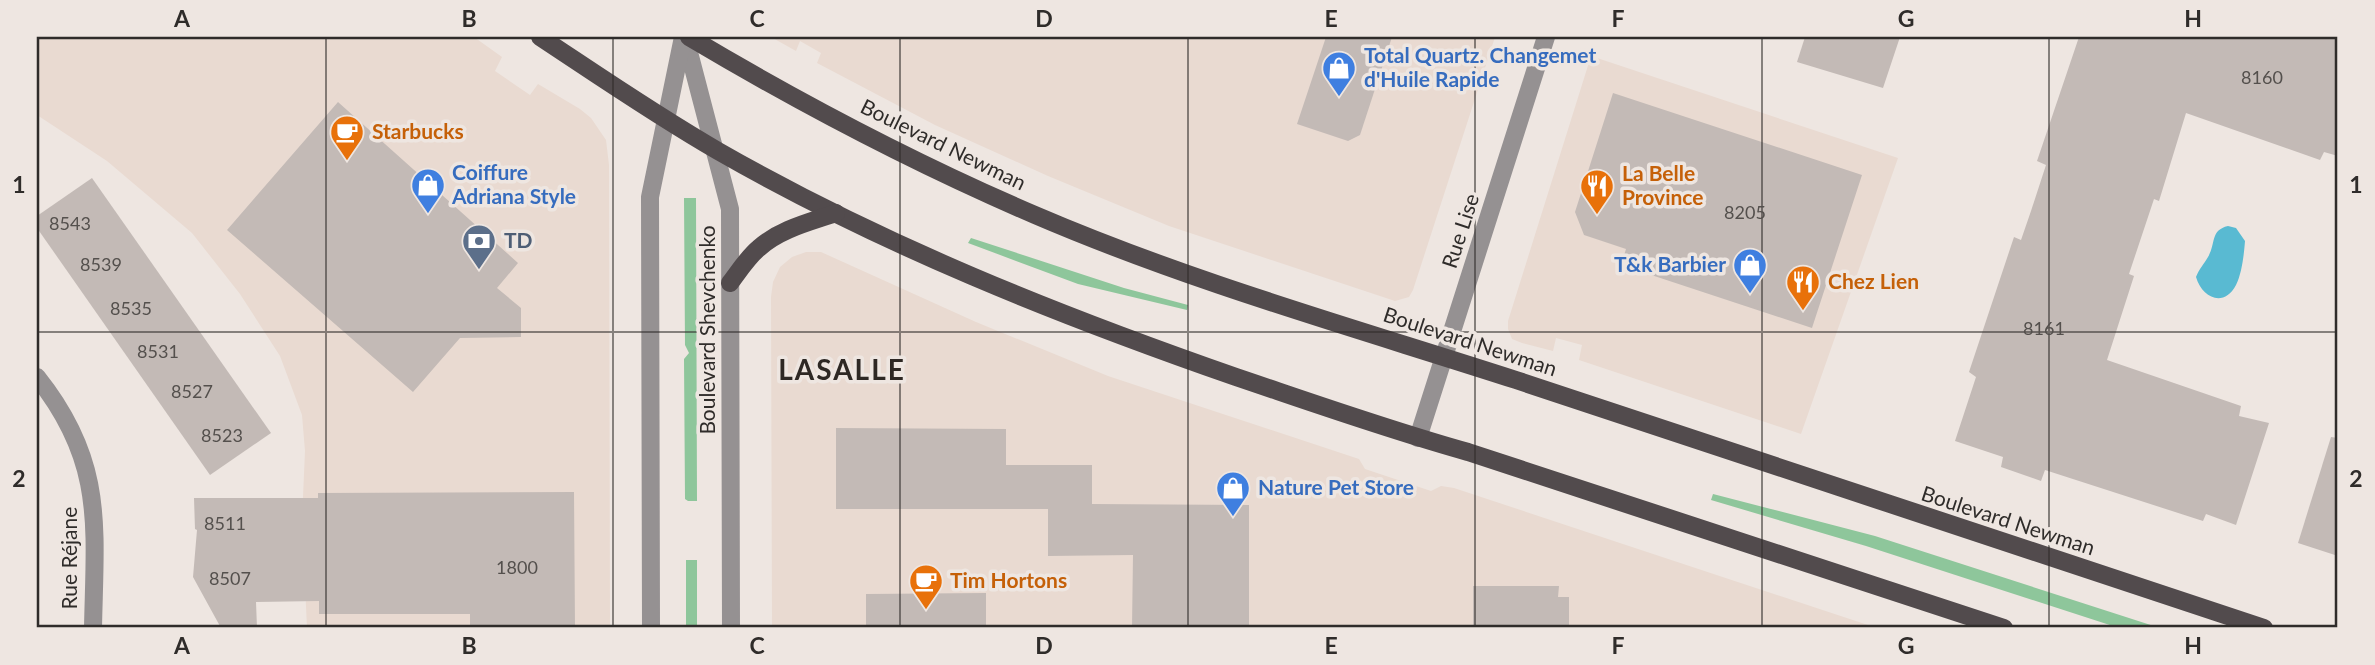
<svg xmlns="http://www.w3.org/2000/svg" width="2375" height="665" font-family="Lato,sans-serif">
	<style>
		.built { fill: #e9dad1 }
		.green { fill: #8ec69b }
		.water { fill: #59bad2 }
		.building { fill: #c3bab6 }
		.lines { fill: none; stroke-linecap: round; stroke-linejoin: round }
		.minor { stroke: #959192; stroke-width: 18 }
		.major { stroke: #524b4d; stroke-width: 18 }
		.grid { fill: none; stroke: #2f2c2a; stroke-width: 2; stroke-opacity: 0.55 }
		.labels { text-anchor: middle; stroke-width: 7; stroke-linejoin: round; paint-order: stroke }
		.number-label { font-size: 18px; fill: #54504d }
		.shop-label { font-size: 21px; font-weight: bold; fill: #366cbe; stroke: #eee6e1; text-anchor: start }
		.food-label { font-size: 21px; font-weight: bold; fill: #c56008; stroke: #eee6e1; text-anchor: start }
		.street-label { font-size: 21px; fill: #2f2c2a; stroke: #eee6e1 }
		.service-label { font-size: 21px; font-weight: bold; fill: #4e5e75; stroke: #eee6e1; text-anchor: start }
		.district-label { font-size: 28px; font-weight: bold; letter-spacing: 2px; fill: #2e2824; stroke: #eee6e1 }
		.neatline { fill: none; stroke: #2f2c2a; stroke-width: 2.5 }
		.grid-label { font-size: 23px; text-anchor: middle; font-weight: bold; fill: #2f2c2a }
	</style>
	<rect width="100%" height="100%" fill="#eee6e1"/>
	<!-- built -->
	<g class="built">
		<polygon points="37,37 474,37 502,57 495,71 530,95 538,84 580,109 591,118 606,140 609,165 610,628 307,628 302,520 305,451 302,415 280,356 240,294 192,233 107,161 37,115"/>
		<polygon points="771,37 1495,37 1413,290 1409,297 1395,301 1169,226 1048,176 935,125 817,63 821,53 800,41 796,51"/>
		<polygon points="1591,56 1898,158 1801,434 1579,360 1582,345 1556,338 1553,351 1522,343 1512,339 1508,329 1508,321"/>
		<polygon points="806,252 821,252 976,322 1108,376 1359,459 1365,469 1431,491 1441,486 1454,488 1877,628 772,628 771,297 773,282 780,267 792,257"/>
	</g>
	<!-- green -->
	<g class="green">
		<polygon points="684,198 696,198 697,501 688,501 685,499 684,359 689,353 685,345"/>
		<polygon points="971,238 1124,288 1188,305 1187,310 1078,284 968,243"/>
		<polygon points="1713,494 1875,536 2160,628 2119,628 1866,546 1711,500"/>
		<rect x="686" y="560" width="11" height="68"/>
	</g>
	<!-- water -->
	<path class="water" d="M 2228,226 L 2236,228 L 2245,241 C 2244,254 2242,273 2236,285 C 2224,308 2202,298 2196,277 C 2199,269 2204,264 2208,257 C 2216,244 2210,230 2228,226 Z"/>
	<!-- building -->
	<g class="building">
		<polygon points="1326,37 1392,37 1360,135 1348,141 1297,124"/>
		<polygon points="1805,37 1900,37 1883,88 1797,62"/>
		<polygon points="2079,37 2338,37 2338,156 2324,152 2320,160 2186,113 2159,201 2154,199 2129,274 2134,276 2107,360 2241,406 2239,416 2269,423 2236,525 2206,514 2203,521 2045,470 2041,481 2001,467 2003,457 1955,441 1976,377 1969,372 2014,237 2021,240 2031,211 2046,165 2037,161"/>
		<polygon points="1613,93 1862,175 1812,328 1621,265 1626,249 1584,235 1575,212"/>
		<polygon points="338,102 518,263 497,288 521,308 521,337 460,338 413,392 227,230"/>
		<polygon points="92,178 271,433 210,475 37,228 37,216"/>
		<polygon points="836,428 1006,429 1006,465 1092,465 1092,504 1249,505 1249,628 1132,628 1133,555 1048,556 1048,509 836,509"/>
		<polygon points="2331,437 2338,438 2338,556 2298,543"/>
		<polygon points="574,492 575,628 470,628 470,614 319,614 319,601 256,602 257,628 221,628 193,577 197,530 195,529 194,498 318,498 318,493"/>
		<polygon points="1473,586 1559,586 1558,597 1569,597 1569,628 1473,628"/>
		<polygon points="986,593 986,628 866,628 866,594"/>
	</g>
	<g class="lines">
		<!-- minor -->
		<g class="minor">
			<polyline points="685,37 730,209 731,628"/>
			<path d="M 37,377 C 105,462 95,526 93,628"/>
			<polyline points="1418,438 1546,37"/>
			<polyline points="651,628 650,197 683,37"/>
		</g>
		<!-- major -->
		<g class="major">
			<path d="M 540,37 C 599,76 657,116 718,151 C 882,245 1058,315 1236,377 C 1313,403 1389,430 1468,452 L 2004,628"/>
			<path d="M 689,37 C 800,103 916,164 1035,215 C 1191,282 1355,328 1516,380 C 1766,461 2014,547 2264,628"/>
			<path d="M 730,283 C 739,271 748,257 759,248 C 780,229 810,222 836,213"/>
		</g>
	</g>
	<!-- grid -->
	<path class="grid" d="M 326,37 L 326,628M 613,37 L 613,628M 900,37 L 900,628M 1188,37 L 1188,628M 1475,37 L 1475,628M 1762,37 L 1762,628M 2049,37 L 2049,628M 37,332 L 2338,332"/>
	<!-- icons -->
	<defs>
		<g id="shop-pin" transform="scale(1.75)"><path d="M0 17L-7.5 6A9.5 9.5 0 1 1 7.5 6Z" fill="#3f7fe0" stroke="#eee6e1"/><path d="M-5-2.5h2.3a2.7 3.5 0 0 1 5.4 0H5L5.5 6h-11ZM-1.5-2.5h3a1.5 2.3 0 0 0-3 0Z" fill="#fff"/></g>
		<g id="cafe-pin" transform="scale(1.75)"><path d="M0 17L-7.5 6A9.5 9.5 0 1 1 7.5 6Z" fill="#e8710a" stroke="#eee6e1"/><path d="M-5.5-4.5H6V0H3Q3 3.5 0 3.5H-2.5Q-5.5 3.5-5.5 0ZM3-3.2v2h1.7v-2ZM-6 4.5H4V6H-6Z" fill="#fff"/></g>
		<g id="restaurant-pin" transform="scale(1.75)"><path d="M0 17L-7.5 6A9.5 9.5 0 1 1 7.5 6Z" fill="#e8710a" stroke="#eee6e1"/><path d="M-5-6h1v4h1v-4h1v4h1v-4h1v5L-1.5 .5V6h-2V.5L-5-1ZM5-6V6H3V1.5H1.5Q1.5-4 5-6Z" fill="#fff"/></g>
		<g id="bank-pin" transform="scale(1.75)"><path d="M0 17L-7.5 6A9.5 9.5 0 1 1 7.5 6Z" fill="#5c6f8a" stroke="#eee6e1"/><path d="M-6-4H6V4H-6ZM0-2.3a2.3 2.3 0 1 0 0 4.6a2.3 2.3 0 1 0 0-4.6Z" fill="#fff"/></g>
	</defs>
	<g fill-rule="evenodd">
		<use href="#shop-pin" x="1339" y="68"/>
		<use href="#cafe-pin" x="347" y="132"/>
		<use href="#shop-pin" x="428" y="185"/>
		<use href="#restaurant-pin" x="1597" y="186"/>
		<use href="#bank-pin" x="479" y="241"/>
		<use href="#shop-pin" x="1750" y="265"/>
		<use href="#restaurant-pin" x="1803" y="282"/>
		<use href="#shop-pin" x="1233" y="488"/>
		<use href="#cafe-pin" x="926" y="581"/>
	</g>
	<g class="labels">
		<!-- number labels -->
		<g class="number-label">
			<text x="2262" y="84">8160</text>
			<text x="1745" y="219">8205</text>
			<text x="70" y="230">8543</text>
			<text x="101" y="271">8539</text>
			<text x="131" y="315">8535</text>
			<text x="2044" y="335">8161</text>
			<text x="158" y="358">8531</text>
			<text x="192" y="398">8527</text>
			<text x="222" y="442">8523</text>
			<text x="225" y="530">8511</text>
			<text x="517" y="574">1800</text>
			<text x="230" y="585">8507</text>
		</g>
		<!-- shop labels -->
		<g class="shop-label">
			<text x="1364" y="63">Total Quartz. Changemet<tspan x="1364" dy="24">d'Huile Rapide</tspan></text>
			<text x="452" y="180">Coiffure<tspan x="452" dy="24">Adriana Style</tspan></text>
			<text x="1726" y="272" text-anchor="end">T&amp;k Barbier</text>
			<text x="1258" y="495">Nature Pet Store</text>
		</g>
		<!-- food labels -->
		<g class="food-label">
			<text x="372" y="139">Starbucks</text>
			<text x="1622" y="181">La Belle<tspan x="1622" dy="24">Province</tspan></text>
			<text x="1828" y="289">Chez Lien</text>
			<text x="950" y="588">Tim Hortons</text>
		</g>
		<!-- street labels -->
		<g class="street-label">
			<text transform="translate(943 145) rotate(26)" y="7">Boulevard Newman</text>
			<text transform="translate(1461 231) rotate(-72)" y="7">Rue Lise</text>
			<text transform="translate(708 330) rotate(-90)" y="7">Boulevard Shevchenko</text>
			<text transform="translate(1470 342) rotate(18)" y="7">Boulevard Newman</text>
			<text transform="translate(2008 521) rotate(18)" y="7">Boulevard Newman</text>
			<text transform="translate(70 558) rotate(-90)" y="7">Rue Réjane</text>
		</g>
		<!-- service labels -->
		<g class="service-label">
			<text x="504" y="248">TD</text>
		</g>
		<!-- district labels -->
		<g class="district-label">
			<text x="842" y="380">LASALLE</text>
		</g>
	</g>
	<!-- border -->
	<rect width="2375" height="665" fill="none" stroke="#eee6e1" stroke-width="77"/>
	<rect x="38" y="38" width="2298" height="588" class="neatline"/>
	<g class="grid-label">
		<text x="182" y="27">A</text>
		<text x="469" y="27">B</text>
		<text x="757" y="27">C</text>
		<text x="1044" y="27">D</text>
		<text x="1331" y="27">E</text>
		<text x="1618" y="27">F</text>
		<text x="1906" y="27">G</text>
		<text x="2193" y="27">H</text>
		<text x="19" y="193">1</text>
		<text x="2356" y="193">1</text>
		<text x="19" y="487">2</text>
		<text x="2356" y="487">2</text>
		<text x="182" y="654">A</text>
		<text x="469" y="654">B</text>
		<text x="757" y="654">C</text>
		<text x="1044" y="654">D</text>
		<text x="1331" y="654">E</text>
		<text x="1618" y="654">F</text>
		<text x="1906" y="654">G</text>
		<text x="2193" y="654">H</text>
	</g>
</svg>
